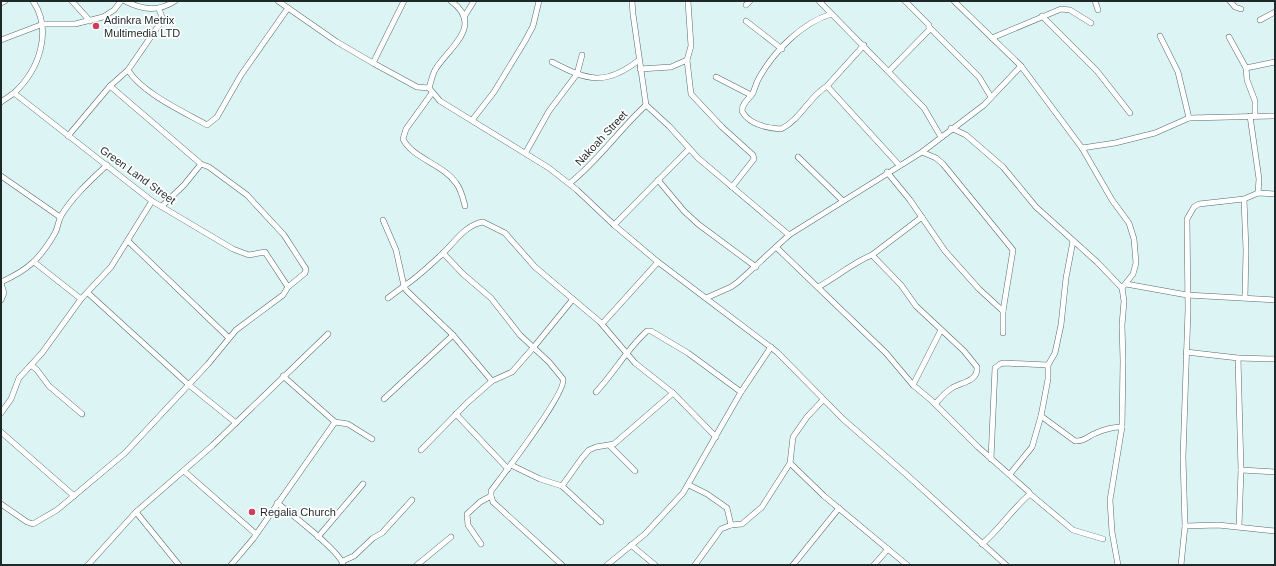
<svg xmlns="http://www.w3.org/2000/svg" width="1276" height="566" font-family="Helvetica,sans-serif">
	<style>
		.lines { fill: none; stroke-linecap: round; stroke-linejoin: round }
		.minor-casing { stroke: #566b6b; stroke-width: 6 }
		.minor { stroke: #fff; stroke-width: 5 }
		.poi-dot { fill: #ce3e58; stroke: #fff; stroke-width: 1.5 }
		.labels { text-anchor: middle; stroke-width: 3.5; stroke-linejoin: round; paint-order: stroke }
		.poi-label { font-size: 11px; fill: #1f2828; stroke: #fff; text-anchor: start }
		.street-label { font-size: 11px; fill: #1f2828; stroke: #fff }
	</style>
	<rect width="100%" height="100%" fill="#dcf5f4"/>
	<g class="lines">
		<!-- minor casing -->
		<g class="minor-casing">
			<g id="minor">
				<polyline points="72,1 90,21"/>
				<path d="M 125,1 C 143,10 158,12 175,1"/>
				<polyline points="278,1 337,42 373,63 404,1"/>
				<path d="M 451,1 C 485,26 448,48 435,70 C 432,76 431,82 429,88 L 440,101 L 549,168 L 577,190 L 614,225 L 658,262 L 777,352 L 843,419 L 907,475 L 1006,565"/>
				<polyline points="632,1 633,14 646,105 669,126 698,158 789,235"/>
				<polyline points="819,1 924,108 941,137"/>
				<polyline points="954,1 1021,66 1082,148 1112,200 1129,223 1134,239 1136,263 1133,274 1122,288"/>
				<polyline points="1095,1 1098,10"/>
				<polyline points="1230,1 1235,7 1241,9"/>
				<polyline points="1,3 5,1"/>
				<polyline points="746,5 750,1"/>
				<path d="M 831,14 C 802,23 774,51 759,78 C 756,83 755,88 753,93 C 749,99 742,103 742,111 C 749,125 767,128 781,129 C 800,120 809,97 827,86 L 899,165"/>
				<polyline points="1042,16 1097,71 1130,113"/>
				<polyline points="464,17 474,1"/>
				<polyline points="1260,20 1275,12"/>
				<polyline points="746,21 782,49"/>
				<polyline points="929,27 979,77 991,97"/>
				<polyline points="1160,36 1178,72 1189,118"/>
				<polyline points="1229,37 1246,68 1247,80 1255,101 1255,116"/>
				<polyline points="992,38 1061,9 1070,10 1091,23"/>
				<polyline points="1,40 43,24 75,24 103,17 114,10 121,1"/>
				<polyline points="687,60 691,94 722,127 753,155 754,159 732,187"/>
				<path d="M 552,62 C 588,81 606,86 639,60"/>
				<polyline points="373,63 417,87 429,88"/>
				<polyline points="1246,68 1275,62"/>
				<polyline points="640,69 671,67 687,60 691,46 688,1"/>
				<path d="M 128,70 C 142,93 184,112 207,125 L 217,117 L 241,75 L 288,8"/>
				<polyline points="889,71 929,30 929,25 905,1"/>
				<polyline points="716,77 751,95"/>
				<polyline points="827,86 864,45"/>
				<polyline points="14,93 152,201 233,249 249,255 265,252 288,287"/>
				<path d="M 432,93 L 406,129 L 403,139 C 412,158 444,165 456,183 C 461,189 463,198 465,206"/>
				<path d="M 1,102 C 5,99 10,96 14,93 C 39,70 53,31 33,1"/>
				<polyline points="1250,116 1259,179 1258,193"/>
				<polyline points="473,119 494,92 525,41 533,26 539,1"/>
				<polyline points="951,128 966,135 1003,167 1036,207 1097,262 1122,288 1124,301 1122,325 1123,361 1122,427 1110,500 1112,532 1118,565"/>
				<polyline points="68,136 110,86 128,70 159,25 162,17 159,9"/>
				<polyline points="1082,148 1115,143 1155,133 1189,118 1275,116"/>
				<polyline points="526,152 549,111 577,74 582,55"/>
				<polyline points="922,152 936,158 943,164 1013,250 1003,311 1003,333"/>
				<polyline points="798,157 843,201"/>
				<polyline points="887,172 910,200 945,251 979,289 1003,311"/>
				<polyline points="1,176 60,217"/>
				<polyline points="658,180 684,211 698,224 756,267"/>
				<path d="M 570,183 C 598,161 619,130 646,105"/>
				<polyline points="1244,199 1246,250 1245,298"/>
				<polyline points="162,206 184,185 201,164"/>
				<polyline points="383,220 396,250 404,286 388,298"/>
				<polyline points="614,225 689,149"/>
				<polyline points="128,241 229,338"/>
				<path d="M 1073,241 L 1066,278 L 1061,325 L 1055,353 L 1048,365 L 1048,379 L 1041,416 L 1075,441 C 1084,442 1088,436 1096,433 C 1105,429 1112,427 1122,427"/>
				<path d="M 776,247 L 886,353 L 913,385 L 931,400 L 978,447 L 1029,492 L 1030,494 C 1012,509 1000,529 982,544"/>
				<path d="M 443,253 L 463,274 L 491,298 L 520,335 L 549,362 L 563,379 C 567,392 503,475 491,491 L 491,496 L 493,502 L 562,565"/>
				<polyline points="872,255 922,217"/>
				<polyline points="34,262 81,299"/>
				<path d="M 1,282 C 28,270 40,259 55,233 C 58,228 58,221 61,216 C 72,197 91,180 107,165"/>
				<polyline points="1,283 4,293 1,300"/>
				<polyline points="1126,284 1187,295 1275,300"/>
				<path d="M 818,287 C 837,277 852,263 872,255 L 901,285 L 916,306 L 964,351 L 977,367 C 978,382 961,382 952,388 C 945,392 940,399 935,404"/>
				<polyline points="88,293 189,385 236,423"/>
				<polyline points="706,298 731,287 738,282 789,235 922,152 984,105 1021,66"/>
				<polyline points="602,324 658,262"/>
				<polyline points="1186,352 1238,358 1241,470 1239,526"/>
				<polyline points="1238,358 1275,359"/>
				<polyline points="31,365 37,370 49,386 82,414"/>
				<polyline points="283,376 335,422 348,424 372,439"/>
				<path d="M 492,381 L 453,335 L 406,290 L 404,286 C 417,278 429,266 440,256 C 453,245 464,225 483,222 L 505,233 L 535,267 L 600,322 L 635,363 L 673,393 L 716,437"/>
				<polyline points="913,385 941,330"/>
				<path d="M 596,392 C 614,373 627,349 647,331 L 651,331 L 688,353 L 741,392"/>
				<polyline points="384,399 453,335"/>
				<polyline points="823,400 807,417 793,437 790,463 824,496 907,565"/>
				<polyline points="1,413 11,399 19,378 42,353 81,299 111,267 152,201"/>
				<polyline points="456,414 508,469"/>
				<polyline points="1,432 74,496"/>
				<polyline points="610,446 635,471"/>
				<polyline points="421,450 467,403 492,381 512,372 533,348 573,299"/>
				<polyline points="991,459 995,368 1000,364 1004,363 1048,365"/>
				<polyline points="511,465 540,479 562,486 582,458 589,450 596,447 614,444 673,393"/>
				<polyline points="1241,470 1275,472"/>
				<polyline points="184,471 256,534"/>
				<polyline points="1010,474 1032,447 1041,416"/>
				<polyline points="689,485 707,494 727,508 731,525"/>
				<polyline points="562,486 601,522"/>
				<polyline points="1030,494 1073,530 1103,539"/>
				<path d="M 277,503 C 289,512 342,553 343,565"/>
				<polyline points="1,504 27,522 33,524 57,510 125,453 208,364 236,330 283,295 288,287 305,273 306,269 284,235 247,195 209,167 201,164 110,86"/>
				<polyline points="136,512 179,565"/>
				<polyline points="1185,526 1218,525 1275,531"/>
				<polyline points="318,537 363,484"/>
				<polyline points="481,544 468,525 467,514 480,502 491,496"/>
				<polyline points="631,545 655,565"/>
				<polyline points="343,561 354,556 373,538 382,533 412,500"/>
				<polyline points="88,565 136,512 213,445 328,334"/>
				<polyline points="231,565 253,539 335,422"/>
				<polyline points="417,565 451,537"/>
				<polyline points="607,565 645,534 683,493 741,392 771,347"/>
				<polyline points="695,565 721,529 731,525 742,524 762,507 790,463"/>
				<polyline points="793,565 839,508"/>
				<polyline points="874,565 888,549"/>
				<polyline points="1181,565 1185,526 1183,457 1188,310 1187,219 1194,207 1199,204 1244,199 1258,193 1275,194"/>
			</g>
		</g>
		<!-- minor -->
		<use href="#minor" class="minor"/>
	</g>
	<!-- markers -->
	<g class="poi-dot">
		<circle cx="96" cy="26" r="4"/>
		<circle cx="252" cy="512" r="4"/>
	</g>
	<g class="labels">
		<!-- poi labels -->
		<g class="poi-label">
			<text x="104" y="24">Adinkra Metrix<tspan x="104" dy="13">Multimedia LTD</tspan></text>
			<text x="260" y="516">Regalia Church</text>
		</g>
		<!-- street labels -->
		<g class="street-label">
			<text transform="translate(601 138) rotate(-47)" y="4">Nakoah Street</text>
			<text transform="translate(138 175) rotate(36)" y="4">Green Land Street</text>
		</g>
	</g>
	<!-- border -->
	<rect width="1276" height="566" fill="none" stroke="#1f2828" stroke-width="4"/>
</svg>
